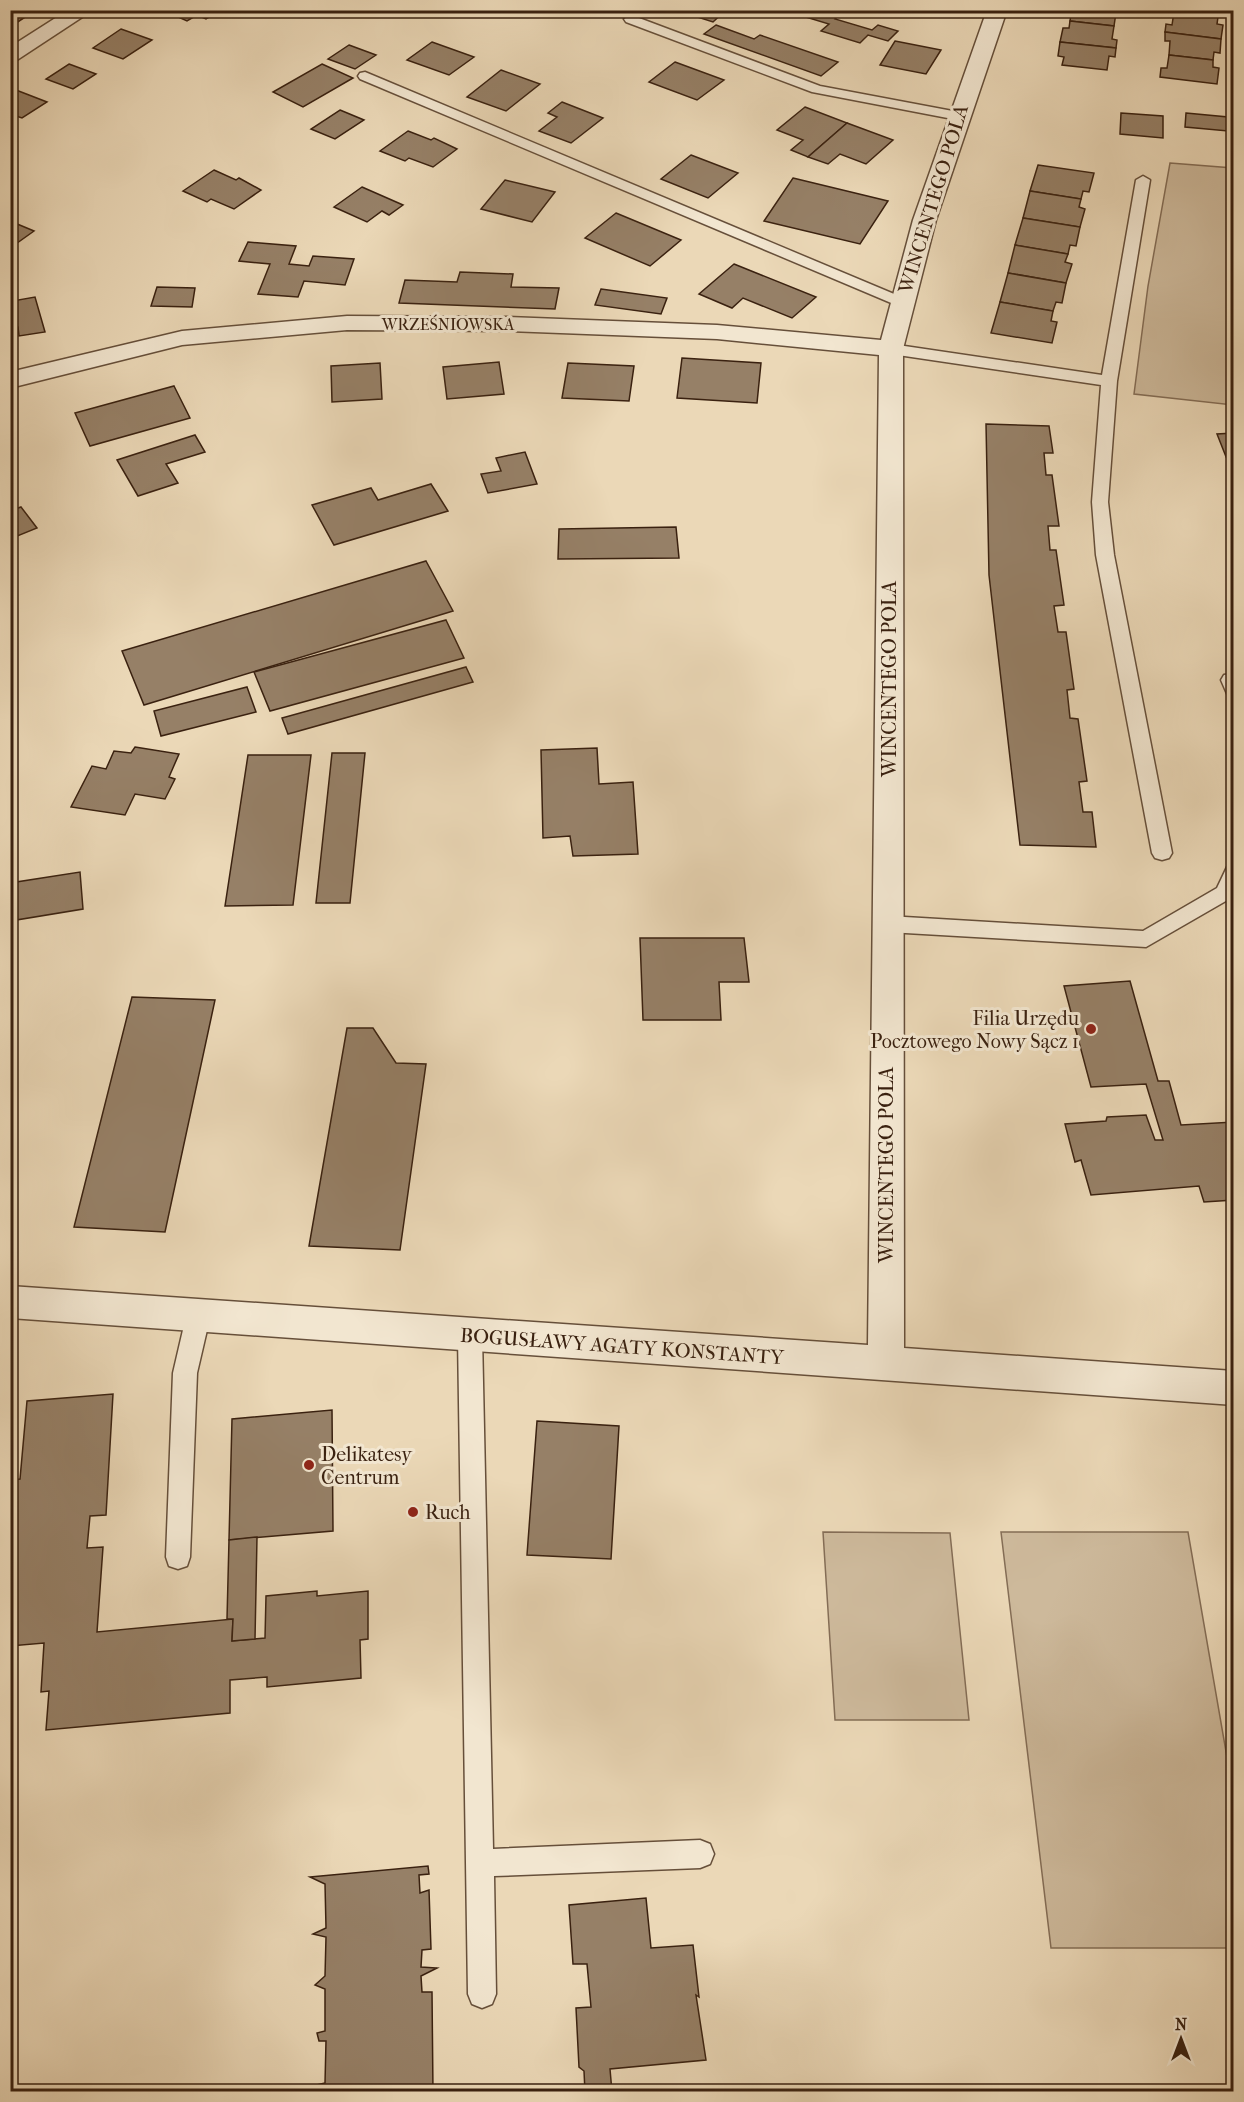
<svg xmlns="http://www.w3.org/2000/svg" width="1244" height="2102" font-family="'IM FELL French Canon',serif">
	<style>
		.green { fill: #cdb99b; stroke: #846d56; stroke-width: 1.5 }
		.building { fill: #968067; stroke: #3a2110; stroke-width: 1.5 }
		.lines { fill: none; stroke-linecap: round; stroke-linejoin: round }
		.lane-casing { stroke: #664f3a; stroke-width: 3 }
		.street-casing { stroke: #664f3a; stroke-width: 3 }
		.lane { fill: #f2e6d0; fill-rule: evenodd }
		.street { fill: #f2e6d0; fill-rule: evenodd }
		.poi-dot { fill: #8f2418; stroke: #f2e6d0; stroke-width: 2 }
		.labels { text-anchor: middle; stroke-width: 6; stroke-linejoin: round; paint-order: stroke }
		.far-street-label { font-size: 16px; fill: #3a2110; stroke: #f2e6d0 }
		.street-label { font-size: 20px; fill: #3a2110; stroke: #f2e6d0 }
		.poi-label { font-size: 20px; fill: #3a2110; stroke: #f2e6d0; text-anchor: start }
	</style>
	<rect width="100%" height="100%" fill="#ebd8b7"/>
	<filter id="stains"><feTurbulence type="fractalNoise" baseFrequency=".00333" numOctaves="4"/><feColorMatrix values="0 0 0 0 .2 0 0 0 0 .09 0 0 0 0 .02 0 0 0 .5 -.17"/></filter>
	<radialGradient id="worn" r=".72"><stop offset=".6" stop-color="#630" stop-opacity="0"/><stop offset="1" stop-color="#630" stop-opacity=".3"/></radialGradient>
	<!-- green -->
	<g class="green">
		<polygon points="1170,163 1233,168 1233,405 1134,394 1148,286"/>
		<polygon points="823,1532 950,1533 969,1720 835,1720"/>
		<polygon points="1001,1532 1188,1532 1233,1792 1233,1948 1051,1948"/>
	</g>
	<!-- building -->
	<g class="building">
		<polygon points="10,10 36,10 10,27"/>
		<polygon points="169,10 221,10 206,19 197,15 187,21 167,12"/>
		<polygon points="700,10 726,10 713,22 694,16"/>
		<polygon points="830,10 840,14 835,19 872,30 878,25 898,31 888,41 868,35 860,43 821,31 829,24 786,11"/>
		<polygon points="907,10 943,10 939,16"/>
		<polygon points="1066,10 1122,10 1121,14 1116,13 1114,26 1070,21 1071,14 1066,13"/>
		<polygon points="1174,12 1218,17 1217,24 1223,25 1221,39 1165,32 1166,24 1172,25"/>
		<polygon points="1070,21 1114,26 1112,39 1117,40 1116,48 1060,42 1063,28 1069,28"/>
		<polygon points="716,25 754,39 760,35 838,62 821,76 704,34"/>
		<polygon points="121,29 152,40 123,59 93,48"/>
		<polygon points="1165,32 1221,39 1220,53 1214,52 1213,60 1169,55 1170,41 1165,41"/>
		<polygon points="895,41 941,50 926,74 880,65"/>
		<polygon points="432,42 474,57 449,75 407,60"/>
		<polygon points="1060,42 1116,48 1115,57 1109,56 1107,70 1062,65 1064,57 1058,56"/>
		<polygon points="349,45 376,55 355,69 328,59"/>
		<polygon points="1169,55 1213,60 1213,67 1219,68 1217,84 1160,77 1161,68 1167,68"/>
		<polygon points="675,62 724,80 697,100 649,82"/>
		<polygon points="69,64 96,74 73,89 46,79"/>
		<polygon points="322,64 353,78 303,107 273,92"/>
		<polygon points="501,70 540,84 506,111 467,97"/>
		<polygon points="16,90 47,102 22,118 10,114 10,94"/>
		<polygon points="562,102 603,118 571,143 539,131 557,117 548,113"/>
		<polygon points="805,107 847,123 808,157 791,150 803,140 777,130"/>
		<polygon points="340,110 364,120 335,139 311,129"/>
		<polygon points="1121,113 1163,116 1163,138 1120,134"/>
		<polygon points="1186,113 1228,117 1228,131 1185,127"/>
		<polygon points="847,123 893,140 866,164 840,154 828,164 808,157"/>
		<polygon points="408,131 431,140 434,138 457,149 433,167 409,158 405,161 380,151"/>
		<polygon points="691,155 738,173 708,198 661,179"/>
		<polygon points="1038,165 1094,173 1089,192 1083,191 1081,199 1030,191"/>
		<polygon points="214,170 236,180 239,178 261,190 234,209 211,199 207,202 183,191"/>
		<polygon points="793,178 888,201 860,244 764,221"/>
		<polygon points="505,180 555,192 532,222 481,209"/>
		<polygon points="362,187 403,205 389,215 382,211 367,222 334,207"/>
		<polygon points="1030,191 1081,199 1079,207 1085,209 1080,227 1023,218"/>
		<polygon points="616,213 681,240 650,266 585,238"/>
		<polygon points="1023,218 1080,227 1076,246 1070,245 1068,254 1015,245"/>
		<polygon points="10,221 34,231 10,248"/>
		<polygon points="248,242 296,246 289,264 309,266 313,256 354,259 345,285 304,281 298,297 258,294 270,264 239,261"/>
		<polygon points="1015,245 1068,254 1065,262 1072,264 1066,283 1008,273"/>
		<polygon points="734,264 816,297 792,318 743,298 732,308 699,294"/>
		<polygon points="460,272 513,274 511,287 559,288 555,309 399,303 405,280 457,282"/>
		<polygon points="1008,273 1066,283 1062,303 1056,302 1053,311 1000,302"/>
		<polygon points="157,287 195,288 192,307 151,306"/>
		<polygon points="601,289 667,298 661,314 595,305"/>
		<polygon points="10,295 13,301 35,297 45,332 19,336 18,327 10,328"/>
		<polygon points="1000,302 1053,311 1051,321 1057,322 1052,343 991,333"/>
		<polygon points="682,358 761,363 757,403 677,398"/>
		<polygon points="499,362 504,394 447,399 443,367"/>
		<polygon points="380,363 382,399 332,402 331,366"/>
		<polygon points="568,363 634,366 629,401 562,398"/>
		<polygon points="174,386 190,418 90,446 75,413"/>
		<polygon points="986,424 1049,426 1053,453 1044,453 1046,475 1052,475 1059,526 1048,526 1050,550 1056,550 1064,605 1054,606 1058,632 1066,632 1074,689 1067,690 1070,718 1078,719 1087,781 1079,782 1083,812 1092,812 1096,847 1020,845 989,575"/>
		<polygon points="1234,433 1234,477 1217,434"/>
		<polygon points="195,435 205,452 166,464 178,483 138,496 117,460"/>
		<polygon points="525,452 537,484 488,493 481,474 501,471 496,458"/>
		<polygon points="431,484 448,511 334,545 312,505 371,488 378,500"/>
		<polygon points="21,507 37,528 10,539 10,511"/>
		<polygon points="676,527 679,558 558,559 559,529"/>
		<polygon points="426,561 453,611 144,705 122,651"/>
		<polygon points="446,620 464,658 270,711 254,672"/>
		<polygon points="466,667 473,682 288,734 282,718"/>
		<polygon points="247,687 256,712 161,736 154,711"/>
		<polygon points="135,747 179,754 169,777 175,779 165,799 135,794 125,815 71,807 92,766 106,769 114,751 131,753"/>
		<polygon points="597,748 599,784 633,782 638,854 573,856 570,836 543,838 541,750"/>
		<polygon points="332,753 365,753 350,903 316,903"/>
		<polygon points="248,755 311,755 293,905 225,906"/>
		<polygon points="80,872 83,909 10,921 10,883"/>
		<polygon points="640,938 744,938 749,982 719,982 721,1020 643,1020"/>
		<polygon points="1130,981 1158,1081 1169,1081 1181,1125 1234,1122 1234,1200 1204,1202 1199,1186 1091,1195 1081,1160 1075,1162 1065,1124 1106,1121 1107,1117 1146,1115 1155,1140 1163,1140 1146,1084 1091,1087 1064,986"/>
		<polygon points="132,997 215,1000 165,1232 74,1227"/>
		<polygon points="347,1028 373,1028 396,1063 426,1064 400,1250 309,1246"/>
		<polygon points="113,1394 106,1515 90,1516 87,1548 103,1547 97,1632 233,1619 232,1641 265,1638 266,1596 317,1591 317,1596 368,1591 368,1639 360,1640 361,1678 267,1687 267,1677 230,1680 230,1713 46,1730 49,1691 41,1692 44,1643 10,1646 10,1586 16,1523 10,1524 10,1480 20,1479 27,1401"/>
		<polygon points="332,1410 333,1531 229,1540 232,1419"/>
		<polygon points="537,1421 619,1426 611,1559 527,1555"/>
		<polygon points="257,1537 255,1639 232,1641 233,1619 227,1619 229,1540"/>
		<polygon points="428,1866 429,1874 419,1875 420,1893 429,1890 431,1949 422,1950 421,1967 437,1968 421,1976 422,1992 432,1992 433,2092 317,2092 316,2085 325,2083 326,2041 319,2041 317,2033 325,2031 325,1989 315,1985 325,1976 326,1937 313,1934 326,1928 325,1884 310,1877"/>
		<polygon points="646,1898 651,1948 693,1945 699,1997 696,1995 706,2060 610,2069 612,2092 585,2092 584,2071 579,2067 576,2008 591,2007 587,1964 573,1964 569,1905"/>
	</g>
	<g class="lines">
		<!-- lane casing -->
		<g class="lane-casing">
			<g id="lane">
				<polygon points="631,15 820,86 958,112 965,116 958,120 812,92 626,22 624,19"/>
				<polygon points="365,72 906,299 909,302 901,307 896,305 360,79 358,76 360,73"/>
				<polygon points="1143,176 1150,180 1117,381 1108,502 1114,555 1172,853 1169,858 1162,860 1155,858 1152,853 1096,555 1092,502 1101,385 891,354 883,349 891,344 1102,375 1136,180"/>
				<polygon points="1230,674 1234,674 1234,697 1228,696 1221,680 1224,675"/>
				<polygon points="1234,865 1234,894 1231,898 1146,947 888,932 881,930 878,924 881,918 888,916 1143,931 1217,888 1227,867"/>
				<polygon points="198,1307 206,1310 210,1317 197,1373 190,1557 187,1566 178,1569 169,1566 166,1557 173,1373 186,1317 190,1310"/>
				<polygon points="470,1325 478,1328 482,1336 493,1849 700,1840 710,1844 714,1854 710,1864 700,1868 494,1876 496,1994 492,2004 482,2008 472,2004 468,1994 458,1336 462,1328"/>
			</g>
		</g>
		<!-- street casing -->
		<g class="street-casing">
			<g id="street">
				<polygon points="68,10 93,10 17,60 10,62 10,47"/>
				<polygon points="987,10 1007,10 936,220 903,349 904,1348 1234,1371 1234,1405 10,1318 10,1286 868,1345 879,355 717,339 507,331 347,330 182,345 10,388 10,372 182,331 347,316 507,317 717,325 881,340 913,220"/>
			</g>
		</g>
		<!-- lane -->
		<use href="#lane" class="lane"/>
		<!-- street -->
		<use href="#street" class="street"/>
	</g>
	<!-- markers -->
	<g class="poi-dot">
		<circle cx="1091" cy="1029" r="6"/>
		<circle cx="309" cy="1465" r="6"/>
		<circle cx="413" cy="1512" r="6"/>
	</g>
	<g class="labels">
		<!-- far-street labels -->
		<g class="far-street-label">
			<text x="448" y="330">WRZEŚNIOWSKA</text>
		</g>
		<!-- street labels -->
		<g class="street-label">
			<text transform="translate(933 199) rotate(-73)" y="7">WINCENTEGO POLA</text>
			<text transform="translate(889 679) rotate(-90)" y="7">WINCENTEGO POLA</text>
			<text transform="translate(886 1165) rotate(-90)" y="7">WINCENTEGO POLA</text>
			<text transform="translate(622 1346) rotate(4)" y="7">BOGUSŁAWY AGATY KONSTANTY</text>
		</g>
		<!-- poi labels -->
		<g class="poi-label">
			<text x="1079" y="1025" text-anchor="end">Filia Urzędu<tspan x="1079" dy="23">Pocztowego Nowy Sącz 1</tspan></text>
			<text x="321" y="1461">Delikatesy<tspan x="321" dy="23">Centrum</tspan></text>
			<text x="425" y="1519">Ruch</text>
		</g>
	</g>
	<!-- margin -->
	<rect width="1244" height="2102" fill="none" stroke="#ebd8b7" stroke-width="36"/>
	<rect x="12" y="12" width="1220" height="2078" fill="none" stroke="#3a2110" stroke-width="3"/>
	<rect x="18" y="18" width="1208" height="2066" fill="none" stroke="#3a2110" stroke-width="1.5"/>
	<!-- north arrow -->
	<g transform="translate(1181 2039)" stroke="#f2e6d0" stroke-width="4.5" paint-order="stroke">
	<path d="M0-4.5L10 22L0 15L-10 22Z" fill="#3a2110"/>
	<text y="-9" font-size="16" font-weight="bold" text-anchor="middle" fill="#3a2110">N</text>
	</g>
	<rect width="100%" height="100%" filter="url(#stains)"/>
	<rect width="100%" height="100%" fill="url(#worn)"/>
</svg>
